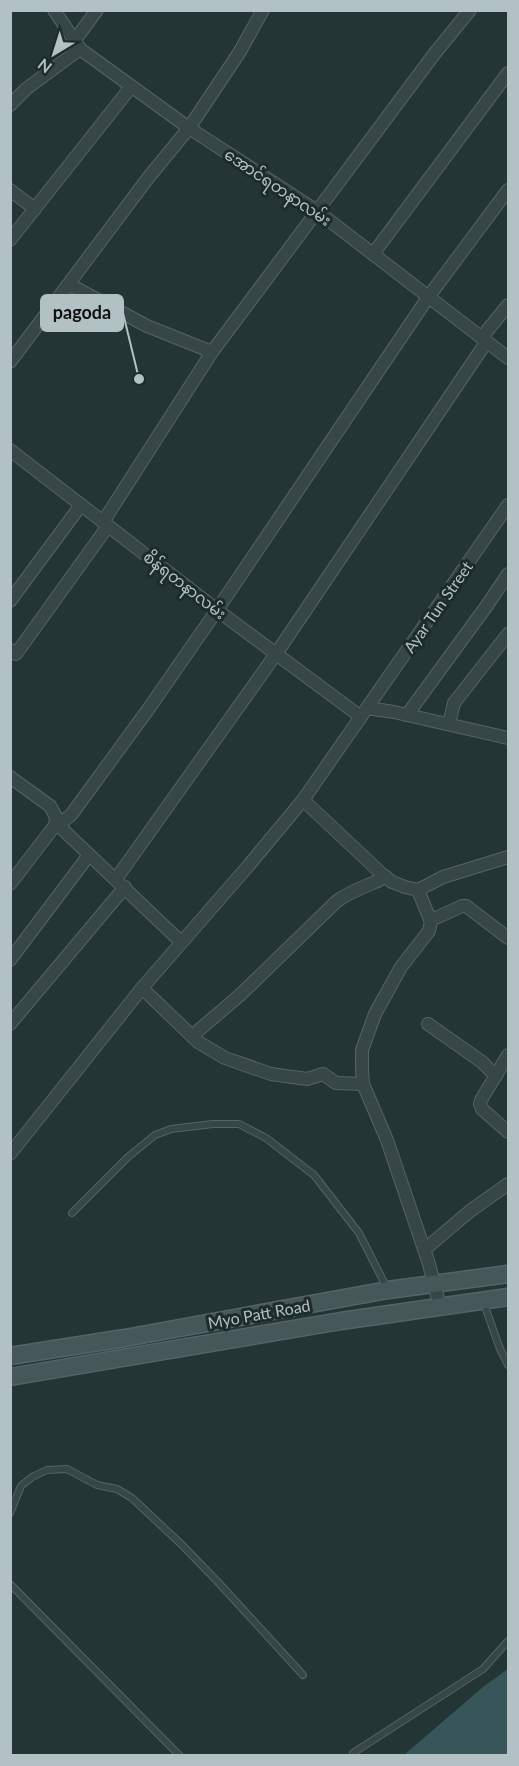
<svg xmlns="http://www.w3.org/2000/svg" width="519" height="1766" font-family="Lato,'Noto Sans Myanmar',sans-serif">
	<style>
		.water { fill: #38565a }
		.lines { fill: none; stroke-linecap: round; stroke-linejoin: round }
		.lane-casing { stroke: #556465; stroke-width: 8 }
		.street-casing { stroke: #556465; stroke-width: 14 }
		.secondary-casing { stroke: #556465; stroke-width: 19 }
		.lane { stroke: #374647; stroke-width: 6 }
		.street { stroke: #374647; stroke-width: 12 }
		.secondary { stroke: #46575a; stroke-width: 16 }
		.labels { text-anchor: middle; stroke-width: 6; stroke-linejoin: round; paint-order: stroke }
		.street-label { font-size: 16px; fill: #b2c1c3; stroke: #1d2b2c }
		.leader { fill: none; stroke: #b2c1c3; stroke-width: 2 }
		.callout-dot { fill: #b2c1c3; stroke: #1d2b2c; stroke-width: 2 }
		.callout { fill: #b2c1c3; stroke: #b2c1c3; stroke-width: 2 }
		.callout-label { font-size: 18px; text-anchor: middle; font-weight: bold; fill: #111 }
	</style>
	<rect width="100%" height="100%" fill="#243536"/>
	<!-- water -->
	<polygon class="water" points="508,1669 508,1755 404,1755 483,1687"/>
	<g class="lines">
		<!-- lane casing -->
		<g class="lane-casing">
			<g id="lane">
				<polyline points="72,1213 128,1157 155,1135 171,1129 213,1124 239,1124 266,1138 314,1175 359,1233 388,1290"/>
				<polyline points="483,1301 500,1349 508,1365"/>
				<polyline points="10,1513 21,1486 32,1477 47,1470 67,1469 97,1485 117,1489 132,1498 182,1545 217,1581 303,1675"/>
				<polyline points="10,1584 180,1756"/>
				<polyline points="353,1753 483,1669 508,1641"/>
			</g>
		</g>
		<!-- street casing -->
		<g class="street-casing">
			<g id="street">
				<polyline points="54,10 80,49 189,128 317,211 508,358"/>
				<polyline points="75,40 97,10"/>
				<polyline points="10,105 26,89 80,49"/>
				<polyline points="10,190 35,209"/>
				<polyline points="10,240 131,87"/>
				<polyline points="373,254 508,73"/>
				<polyline points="70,285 147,326 212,352"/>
				<polyline points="482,337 508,305"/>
				<polyline points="10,362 148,178 189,128 239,53 263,10"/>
				<polyline points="10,450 217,610 361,717"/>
				<polyline points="103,522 212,352 435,53 470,10"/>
				<polyline points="10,601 81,505"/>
				<polyline points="10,650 16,654 108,526"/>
				<polyline points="367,708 394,712 508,738"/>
				<polyline points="407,715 488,604 508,574"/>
				<polyline points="449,724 454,703 508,634"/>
				<polyline points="10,777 50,806 55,815 56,824"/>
				<polyline points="303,800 382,874 392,882 405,887 418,890 443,877 508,857"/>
				<polyline points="58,825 181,942"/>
				<polyline points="116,879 276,654 487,341"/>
				<polyline points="10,884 56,824 58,825 71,815 147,711 217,610 429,296 508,190"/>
				<polyline points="418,890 431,922 429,931 401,967 375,1014 362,1050 362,1068 363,1084 387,1140 429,1264 440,1307"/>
				<polyline points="430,919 438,917 462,906 466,906 508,938"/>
				<polyline points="10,960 89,855"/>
				<polyline points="142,988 198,1042 225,1058 271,1074 307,1079 323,1074 336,1083 363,1084"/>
				<polyline points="10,1024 125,887"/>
				<polyline points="428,1024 482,1062 496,1076"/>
				<path d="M 192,1036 L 240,995 L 337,901 C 352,890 370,885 386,877"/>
				<polyline points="508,1055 481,1100 480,1104 482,1109 508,1132"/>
				<polyline points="10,1154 142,988 249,865 303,800 508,505"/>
				<polyline points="424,1250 470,1211 508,1184"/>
			</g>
		</g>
		<!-- secondary casing -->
		<g class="secondary-casing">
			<g id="secondary">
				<polyline points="10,1356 125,1338 388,1290 508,1274"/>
				<polyline points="10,1377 341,1321 508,1297"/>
			</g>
		</g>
		<!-- lane -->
		<use href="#lane" class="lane"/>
		<!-- street -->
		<use href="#street" class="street"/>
		<!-- secondary -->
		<use href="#secondary" class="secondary"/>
	</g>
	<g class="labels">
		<!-- street labels -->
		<g class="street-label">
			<text transform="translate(278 187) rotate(34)" y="6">အောင်ရတနာလမ်း</text>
			<text transform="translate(185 585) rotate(38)" y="6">စိန်ရတနာလမ်း</text>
			<text transform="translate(438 607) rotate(-55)" y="6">Ayar Tun Street</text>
			<text transform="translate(259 1314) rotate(-10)" y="6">Myo Patt Road</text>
		</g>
	</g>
	<!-- callouts -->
	<path class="leader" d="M139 379L123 313"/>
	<circle class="callout-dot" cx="139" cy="379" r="6"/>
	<rect class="callout" x="41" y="295" width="82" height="36" rx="6"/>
	<g class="callout-label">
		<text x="82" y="319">pagoda</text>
	</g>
	<!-- border -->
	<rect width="519" height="1766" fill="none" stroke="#b2c1c3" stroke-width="24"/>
	<!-- north arrow -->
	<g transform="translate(54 54) rotate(218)" stroke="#1d2b2c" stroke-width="4.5" paint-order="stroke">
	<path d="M0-4.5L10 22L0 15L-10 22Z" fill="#b2c1c3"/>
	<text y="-9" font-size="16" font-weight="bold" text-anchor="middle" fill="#b2c1c3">N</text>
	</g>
</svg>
